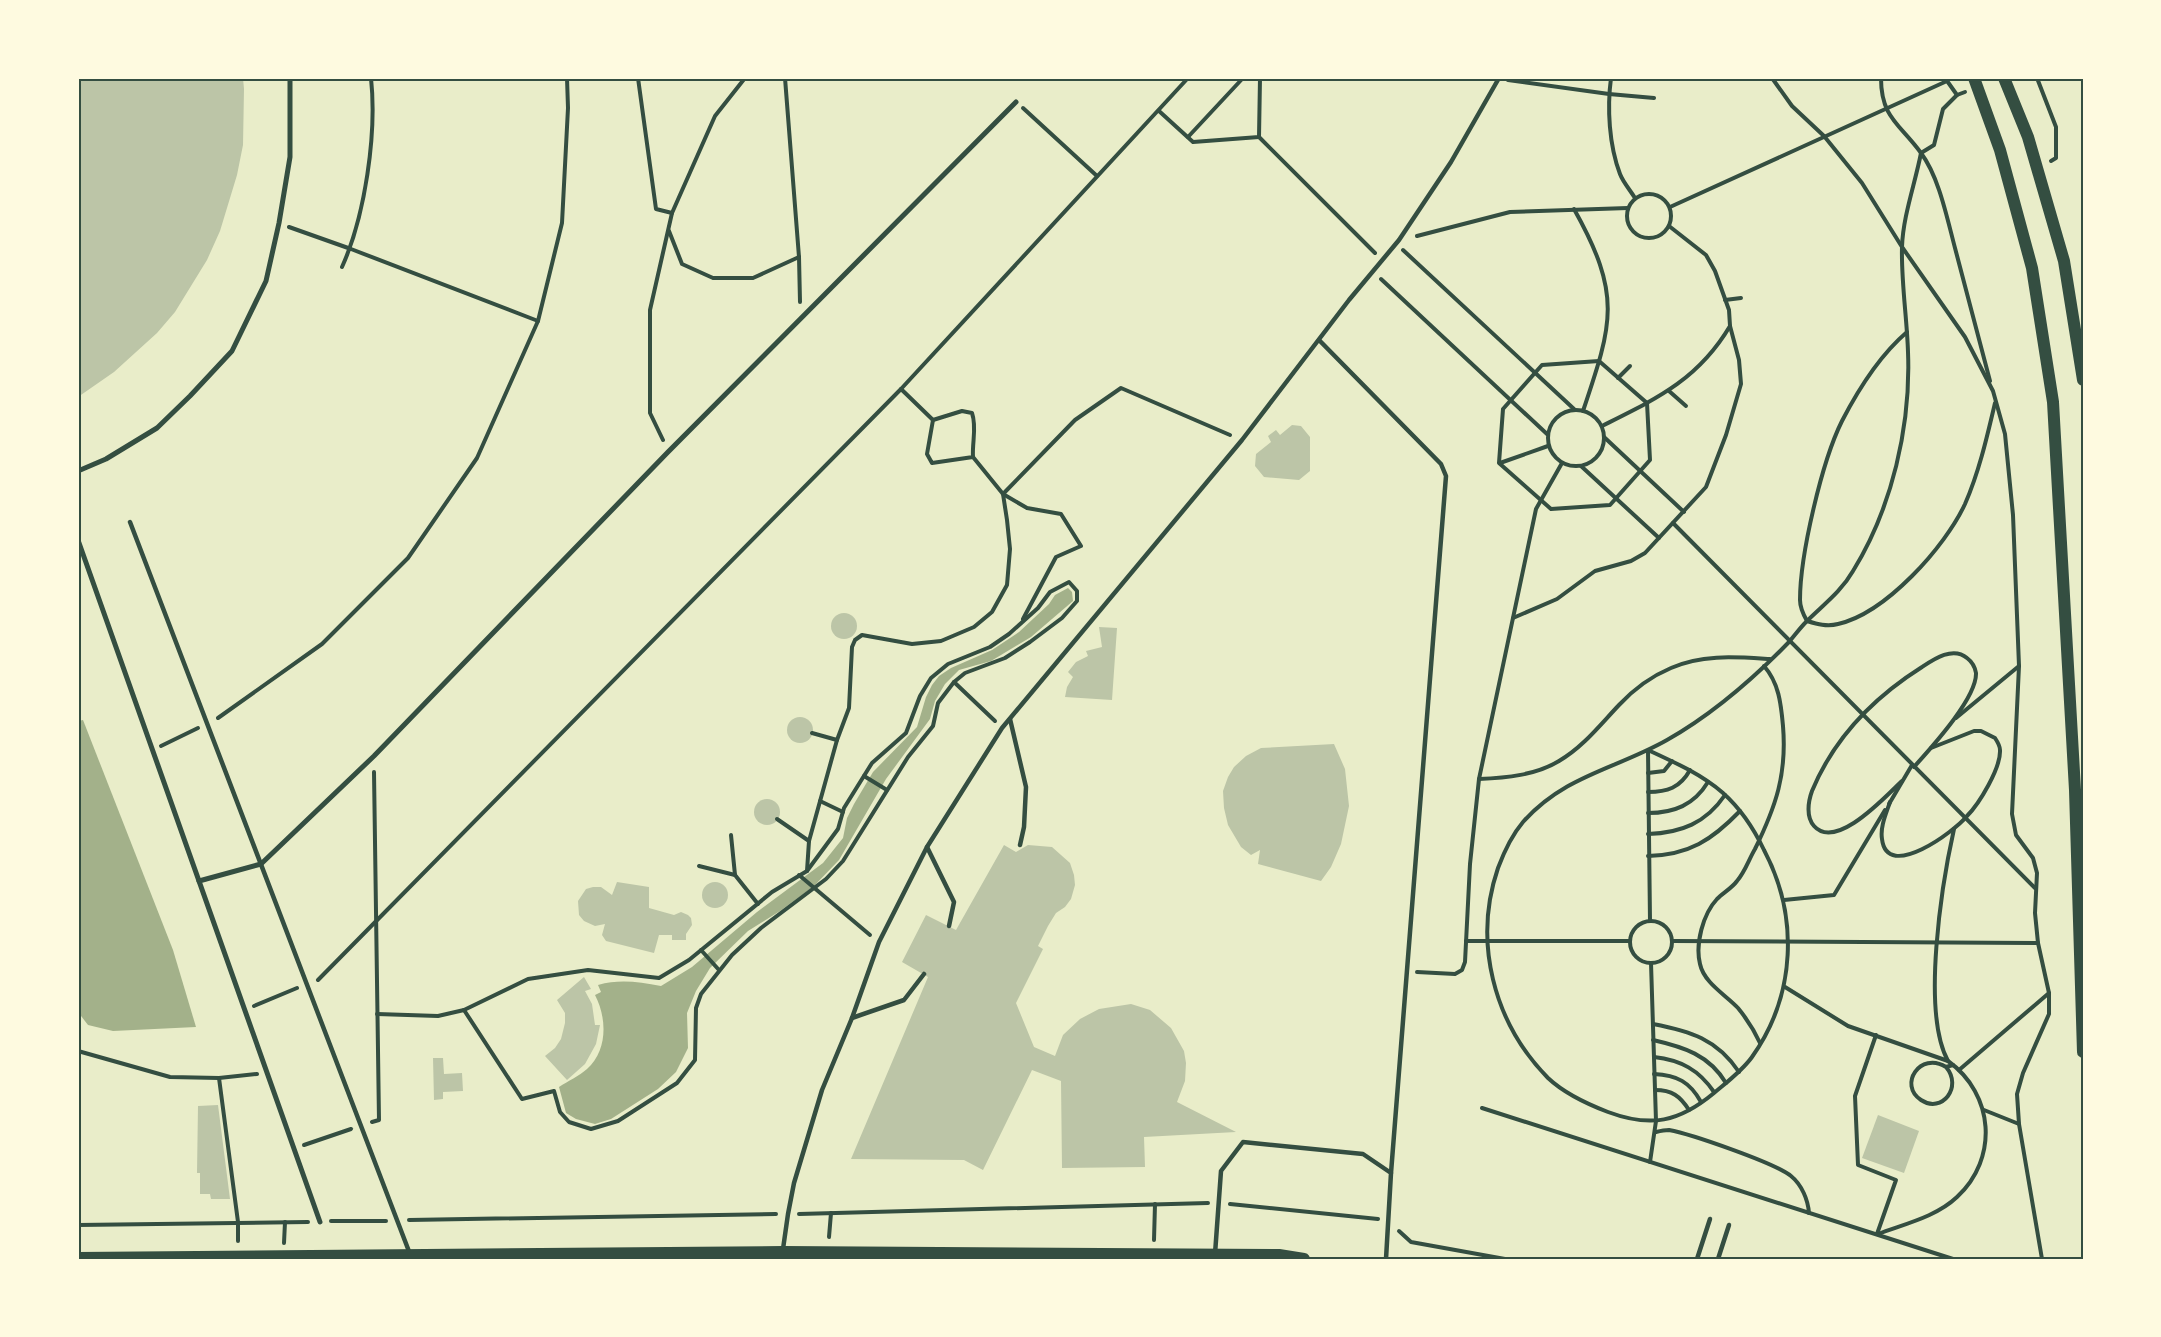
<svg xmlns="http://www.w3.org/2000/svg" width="2161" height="1337" font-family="'Libre Baskerville',serif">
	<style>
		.water { fill: #a3b18a }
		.building { fill: #bcc5a7 }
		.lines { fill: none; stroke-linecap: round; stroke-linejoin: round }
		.path { stroke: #344e41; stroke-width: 4 }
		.service { stroke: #344e41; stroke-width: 4.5 }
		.pedestrian { stroke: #344e41; stroke-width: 5 }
		.secondary { stroke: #344e41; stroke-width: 12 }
		.neatline { fill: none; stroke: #344e41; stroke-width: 2 }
	</style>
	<rect width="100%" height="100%" fill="#e9edc9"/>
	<!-- water -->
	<g class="water">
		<path d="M 1068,588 L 1072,592 L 1073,601 L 1031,637 L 991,661 L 959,670 L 945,684 L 935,701 L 930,719 L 886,779 L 839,860 L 814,886 L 780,911 L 748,931 L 710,968 L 696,991 L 687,1013 L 688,1048 L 676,1072 L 658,1089 L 611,1119 L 595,1124 L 576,1119 L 566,1113 L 559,1087 C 568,1081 579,1076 587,1069 C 608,1050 607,1018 595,995 L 601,992 L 598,985 C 620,979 638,982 661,986 L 692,967 L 757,912 L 823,863 L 843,838 L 847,818 L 854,804 L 873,772 L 917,727 L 926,697 L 932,685 L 939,676 L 951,668 L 992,650 L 1019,632 L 1049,604 L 1055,595 Z"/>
		<polygon points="83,720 173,950 196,1027 113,1031 88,1025 78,1012 78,721"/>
	</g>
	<!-- building -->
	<g class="building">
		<polygon points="78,78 243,78 244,89 243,145 237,175 220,231 207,260 175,312 157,333 114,372 78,397 78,199 80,198 78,193"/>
		<polygon points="1292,425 1301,426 1310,437 1310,471 1299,480 1264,477 1255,466 1256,454 1271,442 1268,436 1276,430 1280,435"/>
		<circle cx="844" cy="626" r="13"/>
		<polygon points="1099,627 1117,628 1112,700 1065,697 1067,687 1073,677 1068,672 1076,662 1088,656 1086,651 1102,647"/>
		<circle cx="800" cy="730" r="13"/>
		<polygon points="1334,744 1345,769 1349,806 1341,844 1331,867 1321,881 1258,864 1260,850 1251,855 1241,847 1228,825 1224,808 1223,791 1228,777 1234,767 1246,756 1261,748"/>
		<circle cx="767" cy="812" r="13"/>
		<polygon points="1004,845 1016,852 1028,845 1052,847 1070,863 1074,875 1075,885 1071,899 1065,907 1056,913 1048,926 1038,946 1043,949 1016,1003 1034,1047 1055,1056 1063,1035 1080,1019 1099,1009 1131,1004 1150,1010 1171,1028 1184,1051 1186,1063 1185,1081 1177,1102 1236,1132 1144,1137 1145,1167 1062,1168 1061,1081 1032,1070 983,1170 964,1160 851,1159 928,977 902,962 926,915 956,930"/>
		<polygon points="617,882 649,887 649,908 674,915 681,912 688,915 691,918 692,925 686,934 686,940 672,940 672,935 659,935 654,953 606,941 602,935 605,924 595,926 584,921 579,915 578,901 586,889 593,887 601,887 612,895"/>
		<circle cx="715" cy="895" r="13"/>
		<polygon points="584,977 591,989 585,991 592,1004 595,1025 600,1025 596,1044 585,1064 567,1080 545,1056 555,1048 561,1039 565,1023 565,1013 557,1000"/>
		<polygon points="433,1058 443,1058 444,1074 462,1073 463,1091 443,1092 443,1099 434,1100"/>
		<polygon points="218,1105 230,1199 211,1199 210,1194 200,1194 200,1173 197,1173 198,1106"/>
		<polygon points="1878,1115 1919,1131 1904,1173 1862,1158"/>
	</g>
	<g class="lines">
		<!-- path -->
		<g class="path">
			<polyline points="638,78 656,209 672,213"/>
			<polyline points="785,78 799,257 800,302"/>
			<path d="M 1611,78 C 1607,108 1609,145 1620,174 C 1623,182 1630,190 1635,198"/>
			<polyline points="1772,78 1792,106 1824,136 1862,183 1902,247 1965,337 1993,391 2005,434 2013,515 2019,666 2012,814 2016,835 2033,858 2037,873 2035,913 2038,943 2049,993 2049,1014 2023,1073 2017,1094 2019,1124 2042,1259"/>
			<path d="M 1881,78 C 1881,118 1900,124 1921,153 C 1939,177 1947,218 1955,248 C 1967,292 1978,337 1990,381"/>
			<polyline points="1945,78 1957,95 1965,92"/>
			<polyline points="2037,78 2056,127 2056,158 2051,161"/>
			<polyline points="1508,80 1609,94 1654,98"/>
			<polyline points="1023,108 1097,176"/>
			<polyline points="1159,111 1193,142 1259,137 1260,78"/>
			<polyline points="1188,137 1243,78"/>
			<polyline points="1259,137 1375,253"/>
			<circle cx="1649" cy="216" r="22"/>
			<polyline points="1670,207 1947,81"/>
			<path d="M 1574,209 C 1622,295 1613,322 1583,411"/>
			<polyline points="289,227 351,249 538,321"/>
			<polyline points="669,231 682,264 713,278 753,278 799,257"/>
			<polyline points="1417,236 1510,212 1628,208"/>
			<polyline points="1403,250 1574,409"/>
			<path d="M 342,267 C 365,216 377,134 371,78"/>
			<polyline points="1381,279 1547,434"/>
			<polyline points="1725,300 1741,298"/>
			<path d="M 1907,332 C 1879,356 1859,388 1842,421 C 1822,461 1800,555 1800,600 C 1800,608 1803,614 1807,621 C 1817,624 1827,627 1838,624 C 1886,613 1945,547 1965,504 C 1979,472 1987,437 1995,403"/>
			<polygon points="1599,361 1647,403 1650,460 1610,505 1551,509 1499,463 1503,409 1542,365"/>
			<polyline points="1618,378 1630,366"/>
			<polyline points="901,389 933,420"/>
			<polyline points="1669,391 1686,406"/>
			<circle cx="1576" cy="438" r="28"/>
			<path d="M 962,411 L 972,413 C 977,427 972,442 973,457 L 932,463 L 927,454 L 933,420 Z"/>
			<path d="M 1602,426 C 1656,399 1698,380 1730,326"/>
			<polyline points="1604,437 1684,512"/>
			<polyline points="663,440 650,413 650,310 672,213 715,116 745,78"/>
			<polyline points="1500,463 1548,446"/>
			<polyline points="1581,466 1659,538"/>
			<polyline points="1673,523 2035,888"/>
			<polyline points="1513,618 1557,599 1595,571 1631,561 1645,553 1706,487 1726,435 1741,384 1739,360 1730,326 1729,310 1715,271 1706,255 1669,226"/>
			<polyline points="1023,619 1056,557 1081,546 1061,514 1027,508 1003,494 1075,420 1121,388 1230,435"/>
			<polyline points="954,682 995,721"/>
			<polyline points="218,718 322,644 408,558 477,458 538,321 562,223 568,108 567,78"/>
			<polyline points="1956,718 2019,666"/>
			<polyline points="812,733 837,740 849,708 852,647 855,640 862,635 912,644 941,641 974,627 992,612 1007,585 1010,549 1007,520 1003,494 973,457"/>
			<polyline points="161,746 198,728"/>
			<polyline points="1648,773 1664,771 1672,761"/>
			<polyline points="864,776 887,790"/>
			<path d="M 1479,779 C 1506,778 1536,775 1559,761 C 1583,747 1600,725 1619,705 C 1633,690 1652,676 1671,668 C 1702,654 1736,657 1770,659"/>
			<path d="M 1902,781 C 1885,797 1836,851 1814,826 C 1806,817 1808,802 1812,791 C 1834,738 1873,698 1922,667 C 1934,659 1953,646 1967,658 C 1971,661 1975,667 1976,673 C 1977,698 1931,748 1914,767"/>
			<path d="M 1648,792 C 1667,792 1680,788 1690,770"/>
			<polyline points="820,801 843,812"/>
			<path d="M 1890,802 C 1886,814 1880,827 1882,839 C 1887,882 1955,831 1967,816 C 1979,804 2001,768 2000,750 C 2000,746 1997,741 1995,738 L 1981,731 L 1974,731 L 1931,748"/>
			<polyline points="1889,804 1912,765"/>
			<path d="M 1648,813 C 1674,813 1694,805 1708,782"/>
			<polyline points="777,819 809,841"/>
			<path d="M 1648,834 C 1681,833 1706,823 1725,795"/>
			<polyline points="731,835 735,875 758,904"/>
			<path d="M 1648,856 C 1689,855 1712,840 1740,811"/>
			<polyline points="699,866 735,875"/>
			<polyline points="799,875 870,935"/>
			<polyline points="1784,900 1834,895 1885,810"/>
			<circle cx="1651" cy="942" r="21"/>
			<path d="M 1650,921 L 1648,750 C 1674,762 1701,774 1723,793 C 1741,809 1754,829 1764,850 C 1799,916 1796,995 1752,1057 C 1742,1071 1727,1082 1714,1093 C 1679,1122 1651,1128 1608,1112 C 1587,1104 1565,1094 1548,1078 C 1493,1022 1473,941 1498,868 C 1504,852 1512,835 1523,822 C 1565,775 1616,769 1667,740 C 1713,714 1752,680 1789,642 C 1795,635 1800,628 1806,622 C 1823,605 1841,592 1853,571 C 1892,508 1911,426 1908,352 C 1907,318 1901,281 1902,247 C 1903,216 1915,184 1921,153 L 1934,145 L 1943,109 L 1957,95"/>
			<polyline points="1466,941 1629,941"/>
			<polyline points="1672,941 2038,943"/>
			<polyline points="701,950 719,970"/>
			<polyline points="1417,972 1455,974 1462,970 1465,962 1470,864 1479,779 1536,509 1562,463"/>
			<polyline points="318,980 901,389 1188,78"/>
			<path d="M 1785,987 L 1848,1026 L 1948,1061 C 1994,1094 1999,1158 1957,1197 C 1936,1217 1904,1224 1878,1234"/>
			<polyline points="254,1006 297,988"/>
			<polyline points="464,1010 522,1099 554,1091 560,1112 569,1122 591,1129 618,1121 677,1083 695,1060 696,1008 701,994 732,955 761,928 826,879 843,861 908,757 933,726 938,703 954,682 965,673 1005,658 1030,642 1062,618 1077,601 1077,591 1069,582 1050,592 1038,608 1009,634 990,647 948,664 931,678 920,696 906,733 872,763 844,808 838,829 807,871"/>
			<polyline points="377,1014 438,1016 464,1010 528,979 588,970 659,978 689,960 772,892 807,871 809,841 837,740"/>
			<path d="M 1653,1024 C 1690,1031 1717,1039 1739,1072"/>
			<polyline points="1876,1035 1855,1096 1858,1165 1896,1180 1877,1234"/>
			<path d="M 1653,1040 C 1684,1047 1709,1055 1726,1083"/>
			<path d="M 1760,1043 C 1754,1030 1747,1019 1738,1008 C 1726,995 1704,983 1700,964 C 1695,944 1703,914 1717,899 C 1723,893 1732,888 1737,881 C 1745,872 1749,859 1755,849 C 1776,806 1787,774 1783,726 C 1781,704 1779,683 1764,666"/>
			<polyline points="78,1051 170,1077 219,1078 257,1074"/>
			<path d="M 1654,1057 C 1681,1060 1699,1070 1714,1092"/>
			<path d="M 1948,1061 C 1921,1012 1942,883 1954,829"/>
			<path d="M 1946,1067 C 1963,1087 1942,1114 1921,1100 C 1898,1085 1920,1051 1946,1067 L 1953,1065"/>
			<polyline points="1959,1070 2049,993"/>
			<path d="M 1654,1074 C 1677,1075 1690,1082 1701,1102"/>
			<polyline points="219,1078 238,1222 238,1241"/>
			<path d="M 1655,1090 C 1672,1090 1680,1096 1689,1110"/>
			<polyline points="1482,1108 1953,1259"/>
			<polyline points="1984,1110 2019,1124"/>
			<polyline points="372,1122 379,1120 374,772"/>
			<path d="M 1656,1132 C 1660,1131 1664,1130 1669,1130 C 1691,1134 1775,1163 1791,1176 C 1802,1185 1808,1200 1809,1213"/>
			<polyline points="304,1145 351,1129"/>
			<polyline points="1650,1162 1656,1121 1651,963"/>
			<polyline points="1230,1204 1378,1219"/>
			<polyline points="799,1214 1208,1203"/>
			<polyline points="409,1220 776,1214"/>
			<polyline points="331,1221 386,1221"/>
			<polyline points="78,1225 308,1222"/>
			<polyline points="1399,1231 1411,1242 1505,1259"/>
			<polyline points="829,1237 831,1213"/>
			<polyline points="1154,1240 1155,1204"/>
			<polyline points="284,1243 285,1222"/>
		</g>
		<!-- service -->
		<g class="service">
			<polyline points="1319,340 1441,464 1446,476 1391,1173"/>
			<polyline points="130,522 410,1254"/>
			<polyline points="1010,719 1026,787 1024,827 1020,845"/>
			<polyline points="927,847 954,902 949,926"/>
			<polyline points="852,1018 904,1000 924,974"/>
			<polyline points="783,1249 788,1214 794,1183 822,1090 852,1018 879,942 927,847 1002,728 1242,440 1349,300 1399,240 1451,162 1499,78"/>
			<polyline points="1215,1254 1221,1171 1243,1142 1363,1154 1391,1173 1386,1259"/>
			<polyline points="1697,1259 1710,1219"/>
			<polyline points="1718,1259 1729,1225"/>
		</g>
		<!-- pedestrian -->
		<g class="pedestrian">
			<polyline points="78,471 106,459 157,428 190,396 232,351 266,281 279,223 290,157 290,78"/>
			<polyline points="78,540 320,1222"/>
			<polyline points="199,881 261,864 374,756 668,452 1016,102"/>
		</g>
		<!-- secondary -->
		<g class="secondary">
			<polyline points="1974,78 2000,150 2032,268 2053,402 2075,790 2083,1052"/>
			<polyline points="2004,78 2028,137 2064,261 2083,380"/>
			<polyline points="78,1258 783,1252 1279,1255 1304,1259"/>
		</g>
	</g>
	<!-- border -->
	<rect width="2161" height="1337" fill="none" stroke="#fefae0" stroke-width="159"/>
	<rect x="80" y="80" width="2002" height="1178" class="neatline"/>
</svg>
